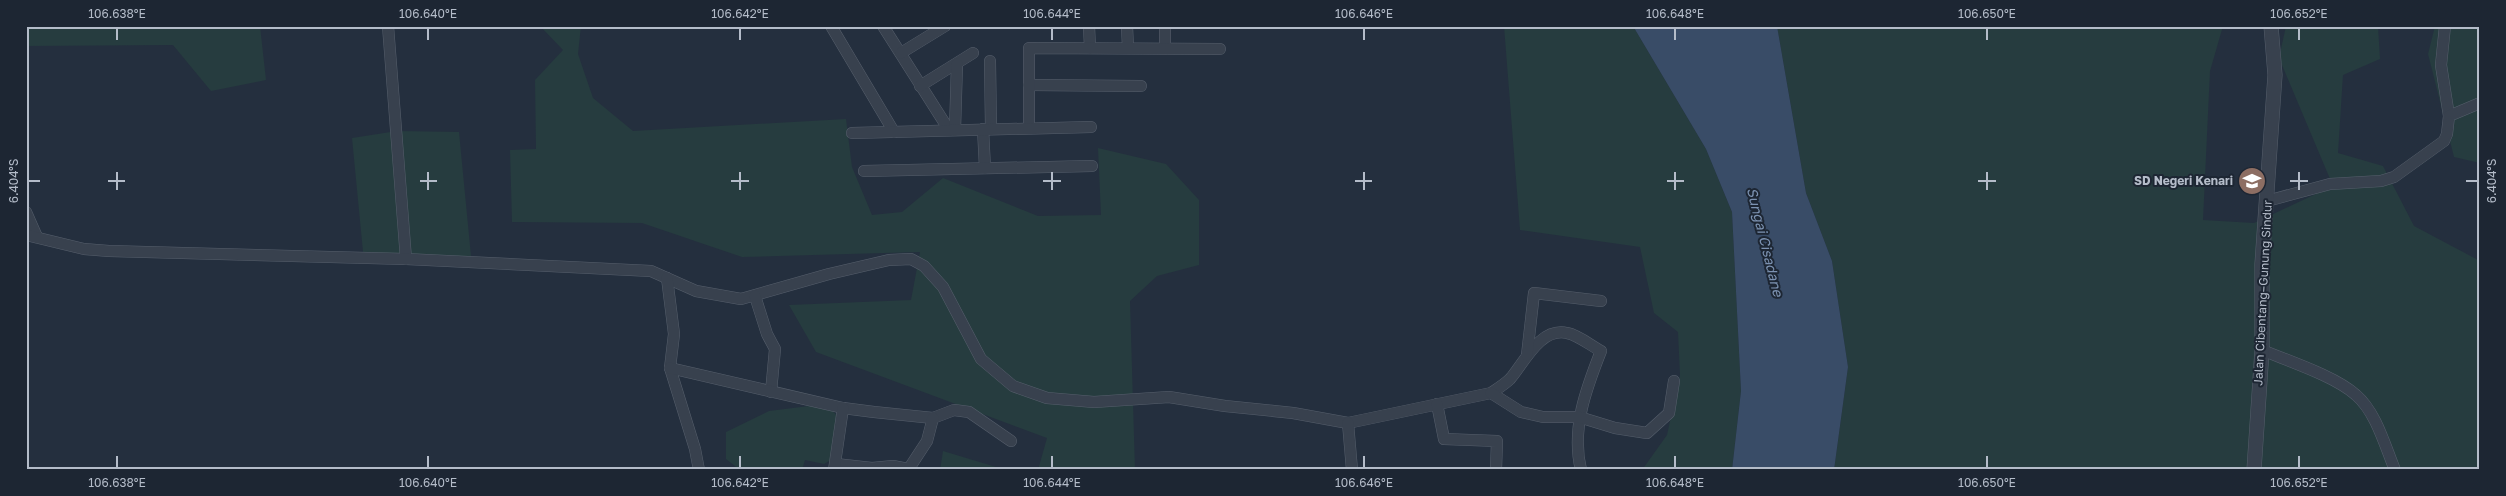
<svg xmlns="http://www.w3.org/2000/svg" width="2506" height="496" font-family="'Golos Text',sans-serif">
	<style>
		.green { fill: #263c3f }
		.water { fill: #394c67 }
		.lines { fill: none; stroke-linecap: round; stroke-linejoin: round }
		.minor-casing { stroke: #565f6c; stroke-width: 12 }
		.tertiary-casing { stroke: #565f6c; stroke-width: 15 }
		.minor { stroke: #38414e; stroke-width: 11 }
		.tertiary { stroke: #38414e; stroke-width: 14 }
		.ticks { fill: none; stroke: #b4bcc9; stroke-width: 2 }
		.labels { text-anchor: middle; stroke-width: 4; stroke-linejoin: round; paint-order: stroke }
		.poi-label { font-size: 12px; font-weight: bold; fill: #b4bcc9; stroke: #1d2633; text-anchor: end }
		.street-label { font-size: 12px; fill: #b4bcc9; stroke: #1d2633 }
		.water-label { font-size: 14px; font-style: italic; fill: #7c92b1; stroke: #1d2633 }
		.neatline { fill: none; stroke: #b4bcc9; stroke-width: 2 }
		.ticks-label { font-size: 12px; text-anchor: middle; fill: #b4bcc9 }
	</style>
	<rect width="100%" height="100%" fill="#242f3e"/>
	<!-- green -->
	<g class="green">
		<polygon points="26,26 260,26 266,80 211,91 173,45 26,46"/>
		<polygon points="540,26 581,26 578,54 593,98 633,131 846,119 852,167 872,215 902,212 943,178 1038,216 1101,215 1098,148 1166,164 1199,200 1199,265 1157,276 1130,301 1135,470 1038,470 1047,438 816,352 789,305 911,300 920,252 742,257 642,223 512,222 510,150 536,149 535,80 563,50"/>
		<polygon points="1504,26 1633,26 1706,149 1732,212 1741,391 1732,470 1642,470 1667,435 1680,375 1678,332 1654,313 1640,247 1520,230"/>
		<polygon points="1777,26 2223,26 2210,71 2203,220 2254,223 2333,186 2279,58 2286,26 2378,26 2380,59 2343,75 2338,153 2383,166 2414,226 2480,261 2480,470 1834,470 1848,367 1832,261 1806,193"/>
		<polygon points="2435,26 2480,26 2480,163 2454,157 2428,54"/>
		<polygon points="397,131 459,132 472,266 364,262 352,138"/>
		<polygon points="825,404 843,421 839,455 824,464 805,460 802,470 740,470 726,459 726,432 769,411"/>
		<polygon points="943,451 1006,470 940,470"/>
	</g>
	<!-- water -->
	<polygon class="water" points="1633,26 1777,26 1806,193 1832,261 1848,367 1834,470 1732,470 1741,391 1732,212 1706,149"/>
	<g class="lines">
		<!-- minor casing -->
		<g class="minor-casing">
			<g id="minor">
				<polyline points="388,26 406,259"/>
				<polyline points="831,26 894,132"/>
				<polyline points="883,26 949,130"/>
				<polyline points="1089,26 1090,48"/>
				<polyline points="1127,26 1128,48"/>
				<polyline points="1165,26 1165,48"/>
				<polyline points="2445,26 2441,65 2449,116"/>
				<polyline points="901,53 945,26"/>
				<polyline points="990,61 991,129"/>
				<polyline points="1029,85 1141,86"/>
				<polyline points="920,86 973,53"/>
				<polyline points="1029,128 1029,48 1220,49"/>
				<polyline points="983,129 985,168"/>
				<polyline points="955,130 957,64"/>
				<polyline points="852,133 1091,127"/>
				<polyline points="864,171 1092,166"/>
				<polyline points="2267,201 2330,184 2381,181 2394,177 2444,141 2447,134 2449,116 2480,103"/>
				<polyline points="26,212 37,237"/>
				<path d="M 26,235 L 84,249 L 109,251 L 406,259 L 651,271 L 696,291 L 741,299 L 829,274 L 889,260 L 911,259 L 924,266 L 943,287 L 981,359 L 1013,386 L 1047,398 L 1094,402 L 1169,397 L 1225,406 L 1293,413 L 1348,423 L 1491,393 C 1497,389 1505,384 1510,379 C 1524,363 1540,327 1567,333 C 1578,335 1590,345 1601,351 C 1586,389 1571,429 1581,470"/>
				<polyline points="667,278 674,334 670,368 695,449 699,470"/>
				<polyline points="755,296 767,334 775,349 771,392"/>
				<path d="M 2262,350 C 2288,361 2335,376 2356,395 C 2376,412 2385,446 2395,470"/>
				<polyline points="1527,355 1534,293 1601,301"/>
				<polyline points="670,368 843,408 874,412 933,418 954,410 969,412 1011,441"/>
				<polyline points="1491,393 1521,412 1543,417 1579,417 1615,428 1647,433 1669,413 1674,381"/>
				<polyline points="1437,404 1444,439 1497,441 1496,470"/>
				<polyline points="1348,423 1352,470"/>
				<polyline points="836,464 872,468 893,466 908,469"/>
				<polyline points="834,470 843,408"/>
				<polyline points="908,470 927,441 933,418"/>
			</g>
		</g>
		<!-- tertiary casing -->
		<g class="tertiary-casing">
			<polyline id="tertiary" points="2254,470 2262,350 2262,264 2275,75 2271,26"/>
		</g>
		<!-- minor -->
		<use href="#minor" class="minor"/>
		<!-- tertiary -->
		<use href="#tertiary" class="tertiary"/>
	</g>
	<!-- ticks -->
	<path class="ticks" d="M 117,28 L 117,40M 428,28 L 428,40M 740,28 L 740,40M 1052,28 L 1052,40M 1364,28 L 1364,40M 1675,28 L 1675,40M 1987,28 L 1987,40M 2299,28 L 2299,40M 117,172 L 117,190M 428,172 L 428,190M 740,172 L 740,190M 1052,172 L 1052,190M 1364,172 L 1364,190M 1675,172 L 1675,190M 1987,172 L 1987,190M 2299,172 L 2299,190M 28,181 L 40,181M 108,181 L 125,181M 420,181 L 437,181M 731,181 L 749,181M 1043,181 L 1061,181M 1355,181 L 1372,181M 1667,181 L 1684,181M 1978,181 L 1996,181M 2290,181 L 2308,181M 2466,181 L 2478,181M 117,456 L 117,468M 428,456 L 428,468M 740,456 L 740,468M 1052,456 L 1052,468M 1364,456 L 1364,468M 1675,456 L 1675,468M 1987,456 L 1987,468M 2299,456 L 2299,468"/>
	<!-- icons -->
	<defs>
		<g id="school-disc" transform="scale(1.4375)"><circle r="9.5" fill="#8d6e63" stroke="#1d2633"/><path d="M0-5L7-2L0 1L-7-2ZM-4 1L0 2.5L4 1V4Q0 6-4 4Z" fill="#fff"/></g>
	</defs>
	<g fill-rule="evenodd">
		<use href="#school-disc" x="2252" y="181"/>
	</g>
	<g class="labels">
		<!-- poi labels -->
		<g class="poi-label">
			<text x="2233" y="185">SD Negeri Kenari</text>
		</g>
		<!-- street labels -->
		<g class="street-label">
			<text transform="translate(2263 293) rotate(-87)" y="4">Jalan Cibentang–Gunung Sindur</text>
		</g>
		<!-- water labels -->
		<g class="water-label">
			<text transform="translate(1765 242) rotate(76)" y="5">Sungai Cisadane</text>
		</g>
	</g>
	<!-- border -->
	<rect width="2506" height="496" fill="none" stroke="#1d2633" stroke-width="55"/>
	<rect x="28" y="28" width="2450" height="440" class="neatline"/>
	<g class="ticks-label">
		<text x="117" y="18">106.638°E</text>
		<text x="428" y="18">106.640°E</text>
		<text x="740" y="18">106.642°E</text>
		<text x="1052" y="18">106.644°E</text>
		<text x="1364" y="18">106.646°E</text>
		<text x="1675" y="18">106.648°E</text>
		<text x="1987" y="18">106.650°E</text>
		<text x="2299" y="18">106.652°E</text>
		<text transform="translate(14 181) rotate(-90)" y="4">6.404°S</text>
		<text transform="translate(2492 181) rotate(-90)" y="4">6.404°S</text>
		<text x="117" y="487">106.638°E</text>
		<text x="428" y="487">106.640°E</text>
		<text x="740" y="487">106.642°E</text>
		<text x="1052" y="487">106.644°E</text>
		<text x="1364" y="487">106.646°E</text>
		<text x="1675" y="487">106.648°E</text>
		<text x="1987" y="487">106.650°E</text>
		<text x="2299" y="487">106.652°E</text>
	</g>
</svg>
